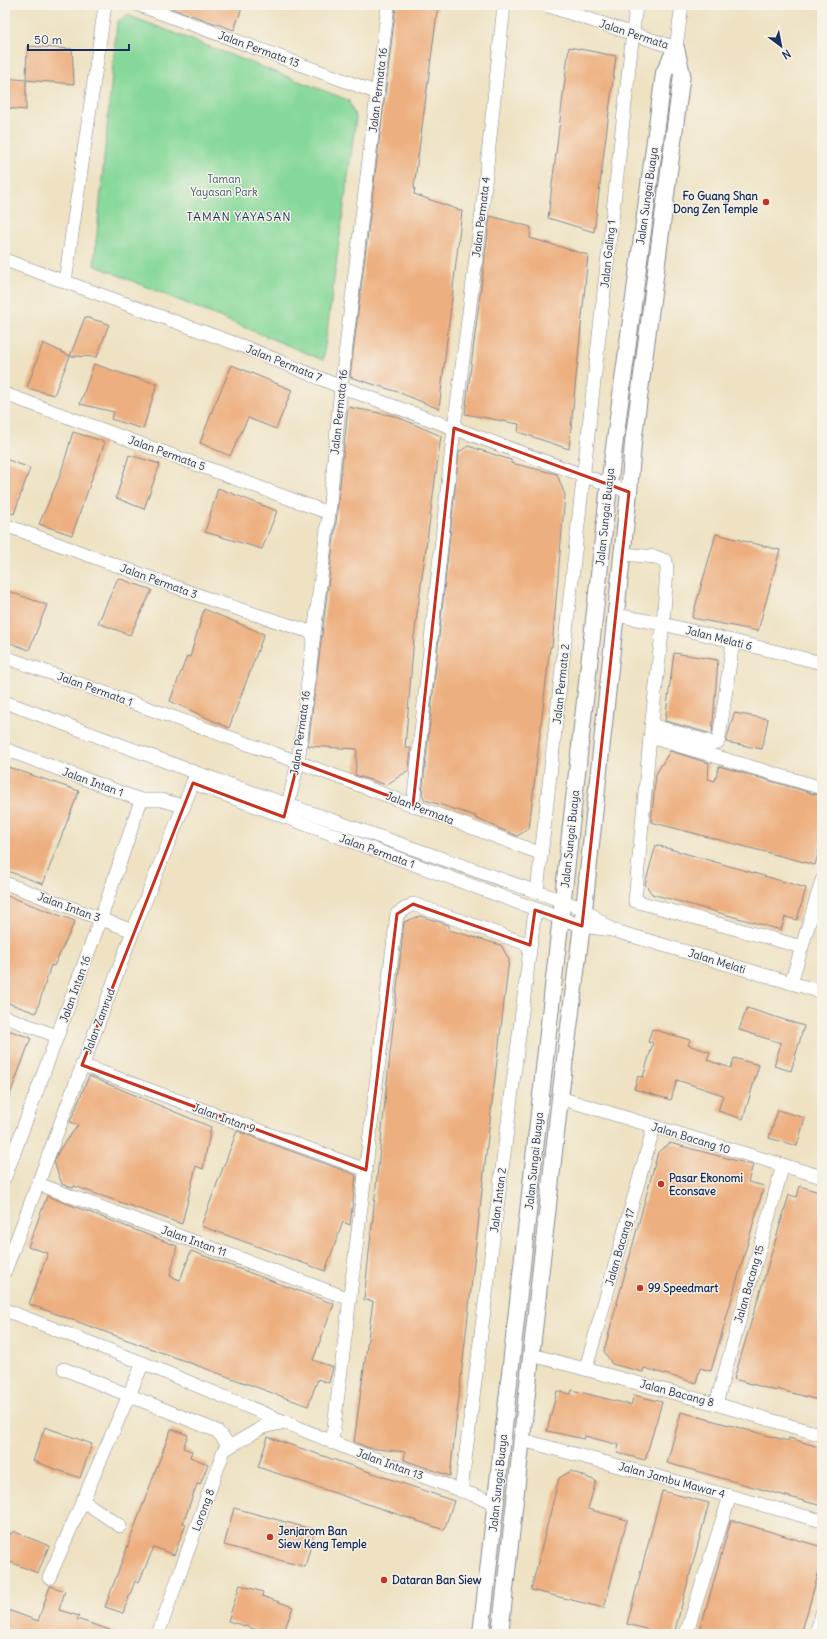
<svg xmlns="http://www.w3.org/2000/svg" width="827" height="1639" font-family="Delius,sans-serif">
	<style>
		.green { fill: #85d899; stroke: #50847c }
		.building { fill: #edaf7f }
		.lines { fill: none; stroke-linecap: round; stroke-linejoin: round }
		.minor-casing { stroke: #848890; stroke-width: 14 }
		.tertiary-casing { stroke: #848890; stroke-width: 18 }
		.minor { stroke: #fff; stroke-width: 13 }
		.tertiary { stroke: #fff; stroke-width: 16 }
		.marked { fill: none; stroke: #c8321e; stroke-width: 3; stroke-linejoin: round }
		.poi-dot { fill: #c8321e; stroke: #f7f3e8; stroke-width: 1.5 }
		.labels { text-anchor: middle; stroke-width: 3; stroke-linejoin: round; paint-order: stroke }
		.street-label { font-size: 11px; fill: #1b2f5e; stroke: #f7f3e8 }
		.park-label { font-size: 11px; fill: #36596d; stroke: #f7f3e8 }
		.poi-label { font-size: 11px; font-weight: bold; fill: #1b2f5e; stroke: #f7f3e8; text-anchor: start }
		.neighbourhood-label { font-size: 12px; letter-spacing: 1px; fill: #1b2f5e; stroke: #f7f3e8 }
	</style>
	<rect width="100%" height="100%" fill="#f7f3e8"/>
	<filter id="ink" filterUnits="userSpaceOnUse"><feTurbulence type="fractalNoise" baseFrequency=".025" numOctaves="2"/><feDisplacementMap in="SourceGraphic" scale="8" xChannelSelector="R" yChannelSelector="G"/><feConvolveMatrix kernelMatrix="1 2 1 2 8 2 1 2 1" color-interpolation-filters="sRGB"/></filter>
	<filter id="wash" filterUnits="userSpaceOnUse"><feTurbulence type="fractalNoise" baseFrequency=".012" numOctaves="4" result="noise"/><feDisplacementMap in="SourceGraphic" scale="16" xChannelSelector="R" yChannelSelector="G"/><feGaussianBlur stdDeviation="0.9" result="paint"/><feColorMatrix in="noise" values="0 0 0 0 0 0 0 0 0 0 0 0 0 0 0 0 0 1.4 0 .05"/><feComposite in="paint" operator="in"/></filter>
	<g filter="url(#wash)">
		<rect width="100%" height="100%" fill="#eee2c3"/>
		<!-- green -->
		<polygon class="green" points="127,15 348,100 356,118 323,360 94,265 117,22"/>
		<g id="blocks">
			<!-- building -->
			<g class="building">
				<polygon points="162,5 243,5 234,30"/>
				<polygon points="396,5 438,5 414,188 415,188 414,194 462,211 439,409 398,392 350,377"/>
				<polygon points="27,46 72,49 74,84 26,80"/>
				<polygon points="569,47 616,56 594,232 548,218"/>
				<polygon points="5,78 26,80 26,110 5,108"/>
				<polygon points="490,216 531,227 530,238 588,255 569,449 518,432 519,424 465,414"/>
				<polygon points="85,317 109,324 97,357 70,356"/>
				<polygon points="43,343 70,356 54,395 27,388"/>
				<polygon points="94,364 129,376 157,384 143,429 111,419 114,412 80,404"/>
				<polygon points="232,365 292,390 276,429 248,418 230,456 200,443 214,406"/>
				<polygon points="348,407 395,416 441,436 414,637 405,748 411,748 409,770 386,785 355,775 357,749 308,746 337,514"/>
				<polygon points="73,432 105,442 72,535 39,524 60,476"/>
				<polygon points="468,446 511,460 511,463 557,474 565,495 552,647 550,647 529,829 517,836 475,818 476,816 425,800 422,794 459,452"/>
				<polygon points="129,455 160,464 144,509 116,498"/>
				<polygon points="5,459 30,468 14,514 5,511"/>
				<polygon points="218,488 277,511 262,549 205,532"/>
				<polygon points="716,534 780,550 758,631 692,618"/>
				<polygon points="118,578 152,590 130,635 98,623"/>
				<polygon points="5,590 47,605 29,650 5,641"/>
				<polygon points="204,609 264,634 229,728 170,701 187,656 190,657"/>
				<polygon points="674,653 718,660 712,734 665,721"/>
				<polygon points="734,713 768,719 762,749 726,742"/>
				<polygon points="670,751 709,763 708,779 715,781 719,766 822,796 822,838 815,865 651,822 656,774"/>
				<polygon points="5,766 79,791 43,884 5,870"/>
				<polygon points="656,845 806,888 797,920 785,917 781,930 652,894 645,884"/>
				<polygon points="5,895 75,921 54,966 51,965 36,1013 5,1002"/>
				<polygon points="420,916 449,925 449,930 501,945 509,960 489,1128 450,1476 404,1460 405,1452 369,1448 354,1442 373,1301 364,1300 404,922"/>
				<polygon points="747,1008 804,1026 791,1071 774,1066 781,1043 739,1030"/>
				<polygon points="5,1029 31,1038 6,1105 5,1105"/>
				<polygon points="652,1029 690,1040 688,1045 710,1052 707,1060 731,1068 734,1058 759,1065 743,1119 718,1111 723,1095 677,1080 671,1100 634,1089 638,1076 643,1077 653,1043 648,1042"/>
				<polygon points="89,1076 211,1127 203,1169 196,1166 182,1224 74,1186 73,1188 62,1184 54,1162 59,1150 78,1125 70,1122"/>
				<polygon points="778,1110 805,1118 797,1146 769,1138"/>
				<polygon points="237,1131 356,1175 350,1225 343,1222 325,1271 201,1226"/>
				<polygon points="670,1143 753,1165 748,1182 764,1186 711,1371 700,1368 696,1383 644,1368 643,1372 612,1364 604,1351 658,1152"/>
				<polygon points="800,1186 822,1193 822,1401 777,1389 777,1391 734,1379 789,1195 797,1197"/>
				<polygon points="47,1196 177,1246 170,1276 180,1280 191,1251 334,1304 313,1360 333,1367 329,1383 318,1379 308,1406 29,1304 48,1253 28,1247"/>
				<polygon points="572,1390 631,1405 634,1395 662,1402 645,1460 617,1453 619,1445 585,1436 584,1439 547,1431 557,1391 571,1394"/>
				<polygon points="681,1412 788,1441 789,1438 822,1448 822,1506 667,1463"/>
				<polygon points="45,1427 92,1444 80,1478 33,1461"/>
				<polygon points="171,1429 188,1435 183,1448 192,1451 190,1457 208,1464 200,1485 197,1484 183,1523 186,1524 174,1555 154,1547 139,1582 135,1581 123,1613 105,1607"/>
				<polygon points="268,1437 454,1501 444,1530 258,1467"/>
				<polygon points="571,1471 596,1481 588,1509 627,1520 604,1608 531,1590 559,1478"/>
				<polygon points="662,1491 709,1503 674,1634 665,1634 627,1624"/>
				<polygon points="234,1508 315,1530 305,1567 224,1545"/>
				<polygon points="731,1520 822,1547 822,1561 801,1634 699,1634"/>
				<polygon points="13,1531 49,1546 38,1573 5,1560 5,1532 11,1534"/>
				<polygon points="240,1585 263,1592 262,1596 293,1607 283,1634 257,1634 258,1630 228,1621"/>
				<polygon points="50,1586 65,1591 59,1610 79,1616 77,1619 116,1632 116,1634 5,1634 5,1609 38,1621"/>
			</g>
		</g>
	</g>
	<g filter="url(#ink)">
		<use href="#blocks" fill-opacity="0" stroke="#848890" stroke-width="1"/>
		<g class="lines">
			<!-- minor casing -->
			<g class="minor-casing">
				<g id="minor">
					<polyline points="139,5 378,93"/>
					<polyline points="546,5 676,48 682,5"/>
					<polyline points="5,260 245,347 341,387 629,492"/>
					<polyline points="65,282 105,5"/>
					<polyline points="5,394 329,513"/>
					<polyline points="5,525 223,604 314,633"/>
					<polyline points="623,554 656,557 666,561 667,570 663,624 650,737 635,901 802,947"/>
					<polyline points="616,615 663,624 822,663"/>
					<polyline points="5,657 298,762 542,854"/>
					<polyline points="5,702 197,773 563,901 584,909 612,930"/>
					<polyline points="651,725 713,743 718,742 719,739 733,641"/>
					<polyline points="650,737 822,788"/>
					<polyline points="5,749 141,800 161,800 184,806"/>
					<polyline points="193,783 582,926 612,930 822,992"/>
					<polyline points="413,805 454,428 482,212 504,5"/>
					<polyline points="284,817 288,805 298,762 329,513 341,387 388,5"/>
					<polyline points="5,883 133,931"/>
					<polyline points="537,892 636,5"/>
					<polyline points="791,983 822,880"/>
					<polyline points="5,1017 57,1036"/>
					<polyline points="82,1065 366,1170"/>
					<polyline points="560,1098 822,1177"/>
					<polyline points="5,1177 101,918 141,800"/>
					<polyline points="38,1184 350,1299"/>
					<polyline points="5,1271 133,931 196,775"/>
					<polyline points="5,1310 143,1363 354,1451 495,1503"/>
					<polyline points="532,1355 716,1404 822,1435"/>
					<polyline points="586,1368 654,1126"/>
					<polyline points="64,1369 217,1431 230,1446"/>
					<polyline points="716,1404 783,1165"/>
					<polyline points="522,1440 822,1521"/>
					<polyline points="332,1443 397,914 413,904 530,945"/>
					<polyline points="461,1491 535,910"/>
					<polyline points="82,1500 120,1526"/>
					<polyline points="49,1578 143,1363"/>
					<polyline points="158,1634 224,1450 263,1427 286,1422"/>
					<polyline points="686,1634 730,1496"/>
					<polyline points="816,1634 822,1613"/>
				</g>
			</g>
			<!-- tertiary casing -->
			<g class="tertiary-casing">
				<g id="tertiary">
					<polyline points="481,1634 609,485 664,73 676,48"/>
					<polyline points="500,1634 560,1098 584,909 629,492 633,443 682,74 676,48"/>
				</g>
			</g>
			<!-- minor -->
			<use href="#minor" class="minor"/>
			<!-- tertiary -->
			<use href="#tertiary" class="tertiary"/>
		</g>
	</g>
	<!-- marked area -->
	<path class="marked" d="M 454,428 L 629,492 L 582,926 L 535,910 L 530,945 L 413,904 L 397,914 L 366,1170 L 82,1065 L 193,783 L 284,817 L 298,762 L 413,805 Z"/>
	<!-- markers -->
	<g class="poi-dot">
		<circle cx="766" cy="202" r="4"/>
		<circle cx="661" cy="1184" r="4"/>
		<circle cx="640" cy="1288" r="4"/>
		<circle cx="270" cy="1537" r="4"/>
		<circle cx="384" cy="1580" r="4"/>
	</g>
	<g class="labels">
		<!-- street labels -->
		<g class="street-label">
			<text transform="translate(634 34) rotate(18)" y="4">Jalan Permata</text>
			<text transform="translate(259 49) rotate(20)" y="4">Jalan Permata 13</text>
			<text transform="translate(378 90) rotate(-83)" y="4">Jalan Permata 16</text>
			<text transform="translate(647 196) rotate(-82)" y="4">Jalan Sungai Buaya</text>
			<text transform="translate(481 217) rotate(-83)" y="4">Jalan Permata 4</text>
			<text transform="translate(608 254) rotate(-84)" y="4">Jalan Galing 1</text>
			<text transform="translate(284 363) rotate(22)" y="4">Jalan Permata 7</text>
			<text transform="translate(339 412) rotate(-84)" y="4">Jalan Permata 16</text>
			<text transform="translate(167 453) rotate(20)" y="4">Jalan Permata 5</text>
			<text transform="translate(605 517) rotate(-84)" y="4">Jalan Sungai Buaya</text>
			<text transform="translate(159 581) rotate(20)" y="4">Jalan Permata 3</text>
			<text transform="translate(719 638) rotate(14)" y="4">Jalan Melati 6</text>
			<text transform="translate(561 684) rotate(-84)" y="4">Jalan Permata 2</text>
			<text transform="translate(95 689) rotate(20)" y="4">Jalan Permata 1</text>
			<text transform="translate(300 733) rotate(-82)" y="4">Jalan Permata 16</text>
			<text transform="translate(93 782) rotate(20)" y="4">Jalan Intan 1</text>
			<text transform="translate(420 808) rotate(21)" y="4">Jalan Permata</text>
			<text transform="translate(570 839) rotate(-84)" y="4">Jalan Sungai Buaya</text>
			<text transform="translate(377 851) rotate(20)" y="4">Jalan Permata 1</text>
			<text transform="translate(69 907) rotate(20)" y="4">Jalan Intan 3</text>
			<text transform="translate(717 961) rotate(17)" y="4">Jalan Melati</text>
			<text transform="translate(75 989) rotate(-70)" y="4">Jalan Intan 16</text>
			<text transform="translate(99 1021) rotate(-69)" y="4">Jalan Zamrud</text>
			<text transform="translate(224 1118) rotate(20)" y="4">Jalan Intan 9</text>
			<text transform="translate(691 1138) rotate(17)" y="4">Jalan Bacang 10</text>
			<text transform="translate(534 1161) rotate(-84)" y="4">Jalan Sungai Buaya</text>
			<text transform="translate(498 1200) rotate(-83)" y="4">Jalan Intan 2</text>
			<text transform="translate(194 1241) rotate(20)" y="4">Jalan Intan 11</text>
			<text transform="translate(620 1247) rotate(-74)" y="4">Jalan Bacang 17</text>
			<text transform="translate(749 1284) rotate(-74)" y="4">Jalan Bacang 15</text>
			<text transform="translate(677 1393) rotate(15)" y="4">Jalan Bacang 8</text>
			<text transform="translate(390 1464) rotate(20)" y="4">Jalan Intan 13</text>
			<text transform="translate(672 1480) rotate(15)" y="4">Jalan Jambu Mawar 4</text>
			<text transform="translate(498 1483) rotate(-84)" y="4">Jalan Sungai Buaya</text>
			<text transform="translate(203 1510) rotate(-70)" y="4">Lorong 8</text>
		</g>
		<!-- park labels -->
		<g class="park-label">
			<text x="224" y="183">Taman<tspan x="224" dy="13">Yayasan Park</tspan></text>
		</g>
		<!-- poi labels -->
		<g class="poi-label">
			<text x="758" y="200" text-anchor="end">Fo Guang Shan<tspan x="758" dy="13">Dong Zen Temple</tspan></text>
			<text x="669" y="1182">Pasar Ekonomi<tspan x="669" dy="13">Econsave</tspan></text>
			<text x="648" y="1292">99 Speedmart</text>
			<text x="278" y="1535">Jenjarom Ban<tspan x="278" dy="13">Siew Keng Temple</tspan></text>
			<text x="392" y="1584">Dataran Ban Siew</text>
		</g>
		<!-- neighbourhood labels -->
		<g class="neighbourhood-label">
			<text x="239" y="221">TAMAN YAYASAN</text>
		</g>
	</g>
	<!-- margin -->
	<rect width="827" height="1639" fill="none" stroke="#f7f3e8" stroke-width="20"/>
	<!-- north arrow -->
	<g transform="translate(781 46) rotate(148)" stroke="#f7f3e8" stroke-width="3" paint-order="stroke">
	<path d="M0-3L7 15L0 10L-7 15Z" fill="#1b2f5e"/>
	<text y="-6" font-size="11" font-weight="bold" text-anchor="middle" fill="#1b2f5e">N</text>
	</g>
	<!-- scale -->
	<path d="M28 44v6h101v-6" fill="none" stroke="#1b2f5e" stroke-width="2"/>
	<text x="34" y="44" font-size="12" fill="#1b2f5e" stroke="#f7f3e8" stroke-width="3" paint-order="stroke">50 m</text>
</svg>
